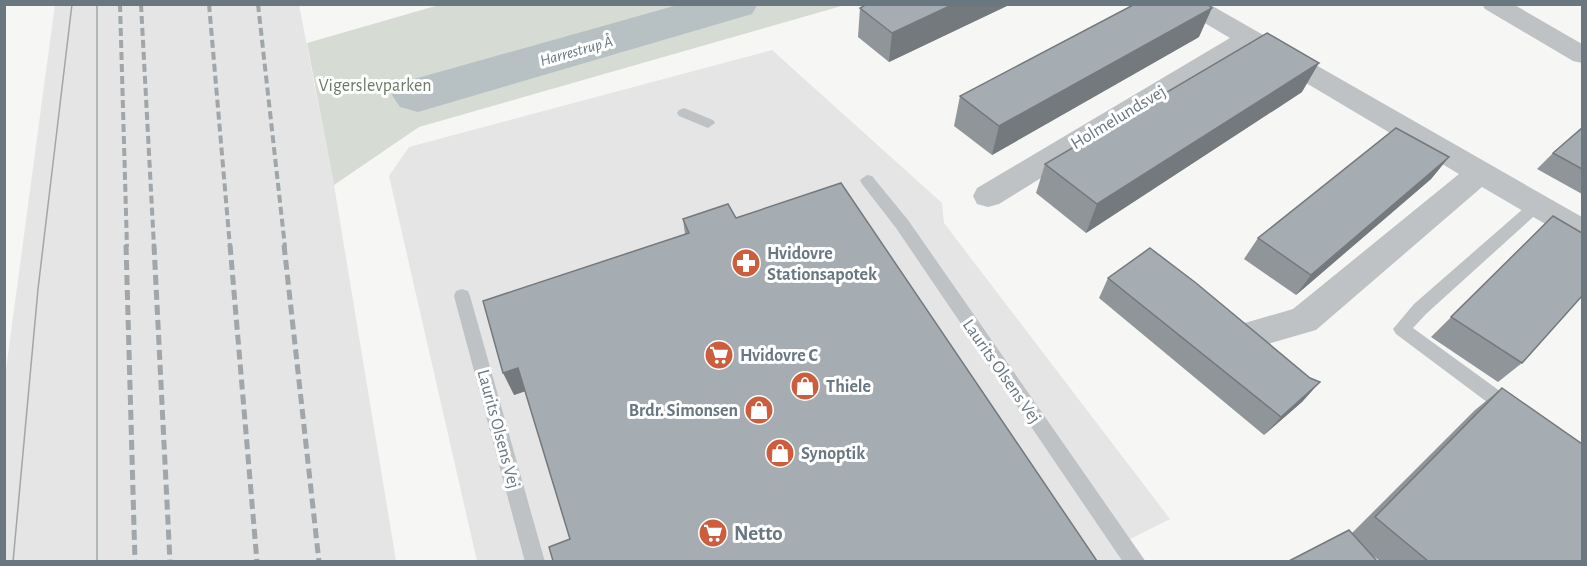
<svg xmlns="http://www.w3.org/2000/svg" width="1587" height="566" font-family="'Alegreya Sans',sans-serif">
	<style>
		.built { fill: #e4e5e4 }
		.green { fill: #d6dbd3 }
		.lines { fill: none; stroke-linecap: round; stroke-linejoin: round }
		.river { fill: #b7c1c4; fill-rule: evenodd }
		.lane { fill: #bec2c5; fill-rule: evenodd }
		.street { fill: #bec2c5; fill-rule: evenodd }
		.tram { stroke: #a0a6aa; stroke-width: 1.5 }
		.rail-far1 { stroke: #a0a6aa; stroke-width: 4; stroke-dasharray: 8 4; stroke-linecap: butt }
		.rail { stroke: #a0a6aa; stroke-width: 5; stroke-dasharray: 10 5; stroke-linecap: butt }
		.wall { fill: #8f9599 }
		.shaded-wall { fill: #74797d }
		.building { fill: #a6adb2; stroke: #74797d; stroke-width: 1.5 }
		.labels { text-anchor: middle; stroke-width: 6; stroke-linejoin: round; paint-order: stroke }
		.far-water-label { font-size: 16px; font-style: italic; fill: #65777d; stroke: #fff }
		.park-label { font-size: 18px; fill: #6b7967; stroke: #fff }
		.street-label { font-size: 18px; fill: #697781; stroke: #fff }
		.poi-label { font-size: 18px; font-weight: bold; fill: #697781; stroke: #fff; text-anchor: start }
		.near-poi-label { font-size: 21px; font-weight: bold; fill: #697781; stroke: #fff; text-anchor: start }
	</style>
	<rect width="100%" height="100%" fill="#f6f6f4"/>
	<!-- built -->
	<g class="built">
		<polygon points="55,4 299,5 334,185 396,561 5,561 5,377"/>
		<polygon points="772,50 942,203 944,223 1170,519 1118,545 1124,561 477,561 389,176 409,147"/>
	</g>
	<!-- green -->
	<polygon class="green" points="439,5 439,4 845,5 419,127 334,185 307,43"/>
	<g class="lines">
		<!-- river -->
		<polygon class="river" points="681,4 758,4 752,14 418,112 400,107 392,95 400,83"/>
		<!-- lane -->
		<g class="lane">
			<polygon points="684,108 713,120 715,123 708,128 679,116 677,113 679,110"/>
			<polygon points="867,175 872,176 908,220 1146,562 1123,562 896,228 862,184 860,180"/>
			<polygon points="1537,199 1542,201 1545,205 1542,209 1426,314 1413,328 1515,402 1518,408 1515,414 1509,416 1503,414 1396,334 1393,329 1414,304 1532,201"/>
			<polygon points="462,289 468,291 470,296 545,562 525,562 454,296 456,291"/>
		</g>
		<!-- street -->
		<g class="street">
			<polygon points="1178,4 1209,4 1582,217 1582,243 1571,239 1482,187 1316,330 1250,349 1238,345 1233,335 1238,325 1293,309 1459,174 1249,49 999,204 988,207 977,204 973,196 977,188 1230,38 1181,9"/>
			<polygon points="1482,4 1513,4 1582,44 1582,63 1573,61 1485,9"/>
		</g>
		<!-- tram -->
		<g class="tram">
			<polyline points="97,4 97,562"/>
			<polyline points="13,562 38,289 72,4"/>
		</g>
		<!-- rail-far1 -->
		<g class="rail-far1">
			<polyline points="120,4 127,247"/>
			<polyline points="141,4 154,247"/>
			<polyline points="209,4 230,247"/>
			<polyline points="258,4 285,247"/>
		</g>
		<!-- rail -->
		<g class="rail">
			<polyline points="126,245 135,562"/>
			<polyline points="154,245 170,562"/>
			<polyline points="230,245 257,562"/>
			<polyline points="284,245 319,562"/>
		</g>
	</g>
	<!-- wall -->
	<g class="wall">
		<polygon points="1011,4 889,62 858,37 860,8"/>
		<polygon points="1199,37 992,155 954,126 960,96"/>
		<polygon points="1302,92 1086,233 1036,193 1045,164"/>
		<polygon points="1582,128 1582,194 1537,169 1553,153"/>
		<polygon points="1449,157 1431,179 1296,295 1244,259 1258,238"/>
		<polygon points="701,213 570,539 525,391 514,395 685,234 683,219"/>
		<polygon points="1553,216 1522,363 1498,382 1431,337"/>
		<polygon points="1108,278 1303,401 1264,435 1099,298"/>
		<polygon points="1502,388 1582,561 1380,561 1369,553 1352,533 1475,410"/>
	</g>
	<!-- shaded-wall -->
	<g class="shaded-wall">
		<polygon points="954,4 1011,4 889,62 892,33"/>
		<polygon points="1212,8 1199,37 992,155 999,126"/>
		<polygon points="1319,63 1302,92 1086,233 1097,204"/>
		<polygon points="1449,157 1431,179 1296,295 1311,275"/>
		<polygon points="518,368 529,390 514,395 503,373"/>
		<polygon points="1320,382 1303,401 1264,435 1281,417"/>
	</g>
	<!-- building -->
	<g class="building">
		<polygon points="867,4 954,4 892,33 860,8"/>
		<polygon points="1135,4 1207,4 1212,8 999,126 960,96"/>
		<polygon points="1267,33 1319,63 1097,204 1045,164"/>
		<polygon points="1396,128 1449,157 1311,275 1258,238"/>
		<polygon points="1582,128 1582,169 1553,153"/>
		<polygon points="841,183 1097,561 553,561 549,547 570,539 518,368 503,373 483,301 689,233 683,219 728,204 736,218"/>
		<polygon points="1553,216 1582,233 1582,296 1522,363 1451,317"/>
		<polygon points="1150,248 1196,283 1310,378 1320,382 1281,417 1108,278"/>
		<polygon points="1502,388 1582,444 1582,561 1428,561 1375,517"/>
		<polygon points="1349,530 1377,561 1289,561"/>
	</g>
	<!-- icons -->
	<defs>
		<g id="pharmacy-disc" transform="scale(1.5)"><circle r="9.5" fill="#cd5e3d" stroke="#fff"/><path d="M-2-6h4v4h4v4h-4v4h-4v-4h-4v-4h4Z" fill="#fff"/></g>
		<g id="supermarket-disc" transform="scale(1.5)"><circle r="9.5" fill="#cd5e3d" stroke="#fff"/><path d="M-6-5.5h2.5l.6 2H6L4.5 2H-2.5L-4.4-4H-6ZM-1.5 3.2a1.3 1.3 0 1 0 .1 0ZM3 3.2a1.3 1.3 0 1 0 .1 0Z" fill="#fff"/></g>
		<g id="shop-disc" transform="scale(1.5)"><circle r="9.5" fill="#cd5e3d" stroke="#fff"/><path d="M-5-2.5h2.3a2.7 3.5 0 0 1 5.4 0H5L5.5 6h-11ZM-1.5-2.5h3a1.5 2.3 0 0 0-3 0Z" fill="#fff"/></g>
	</defs>
	<g fill-rule="evenodd">
		<use href="#pharmacy-disc" x="746" y="263"/>
		<use href="#supermarket-disc" x="719" y="355"/>
		<use href="#shop-disc" x="805" y="386"/>
		<use href="#shop-disc" x="759" y="410"/>
		<use href="#shop-disc" x="780" y="453"/>
		<use href="#supermarket-disc" x="713" y="533"/>
	</g>
	<g class="labels">
		<!-- far-water labels -->
		<g class="far-water-label">
			<text transform="translate(576 50) rotate(-16)" y="6">Harrestrup Å</text>
		</g>
		<!-- park labels -->
		<g class="park-label">
			<text x="375" y="91">Vigerslevparken</text>
		</g>
		<!-- street labels -->
		<g class="street-label">
			<text transform="translate(1118 117) rotate(-31)" y="6">Holmelundsvej</text>
			<text transform="translate(1002 371) rotate(55)" y="6">Laurits Olsens Vej</text>
			<text transform="translate(499 429) rotate(75)" y="6">Laurits Olsens Vej</text>
		</g>
		<!-- poi labels -->
		<g class="poi-label">
			<text x="767" y="259">Hvidovre<tspan x="767" dy="21">Stationsapotek</tspan></text>
			<text x="740" y="361">Hvidovre C</text>
			<text x="826" y="392">Thiele</text>
			<text x="738" y="416" text-anchor="end">Brdr. Simonsen</text>
			<text x="801" y="459">Synoptik</text>
		</g>
		<!-- near-poi labels -->
		<g class="near-poi-label">
			<text x="734" y="540">Netto</text>
		</g>
	</g>
	<!-- border -->
	<rect width="1587" height="566" fill="none" stroke="#697781" stroke-width="12"/>
</svg>
